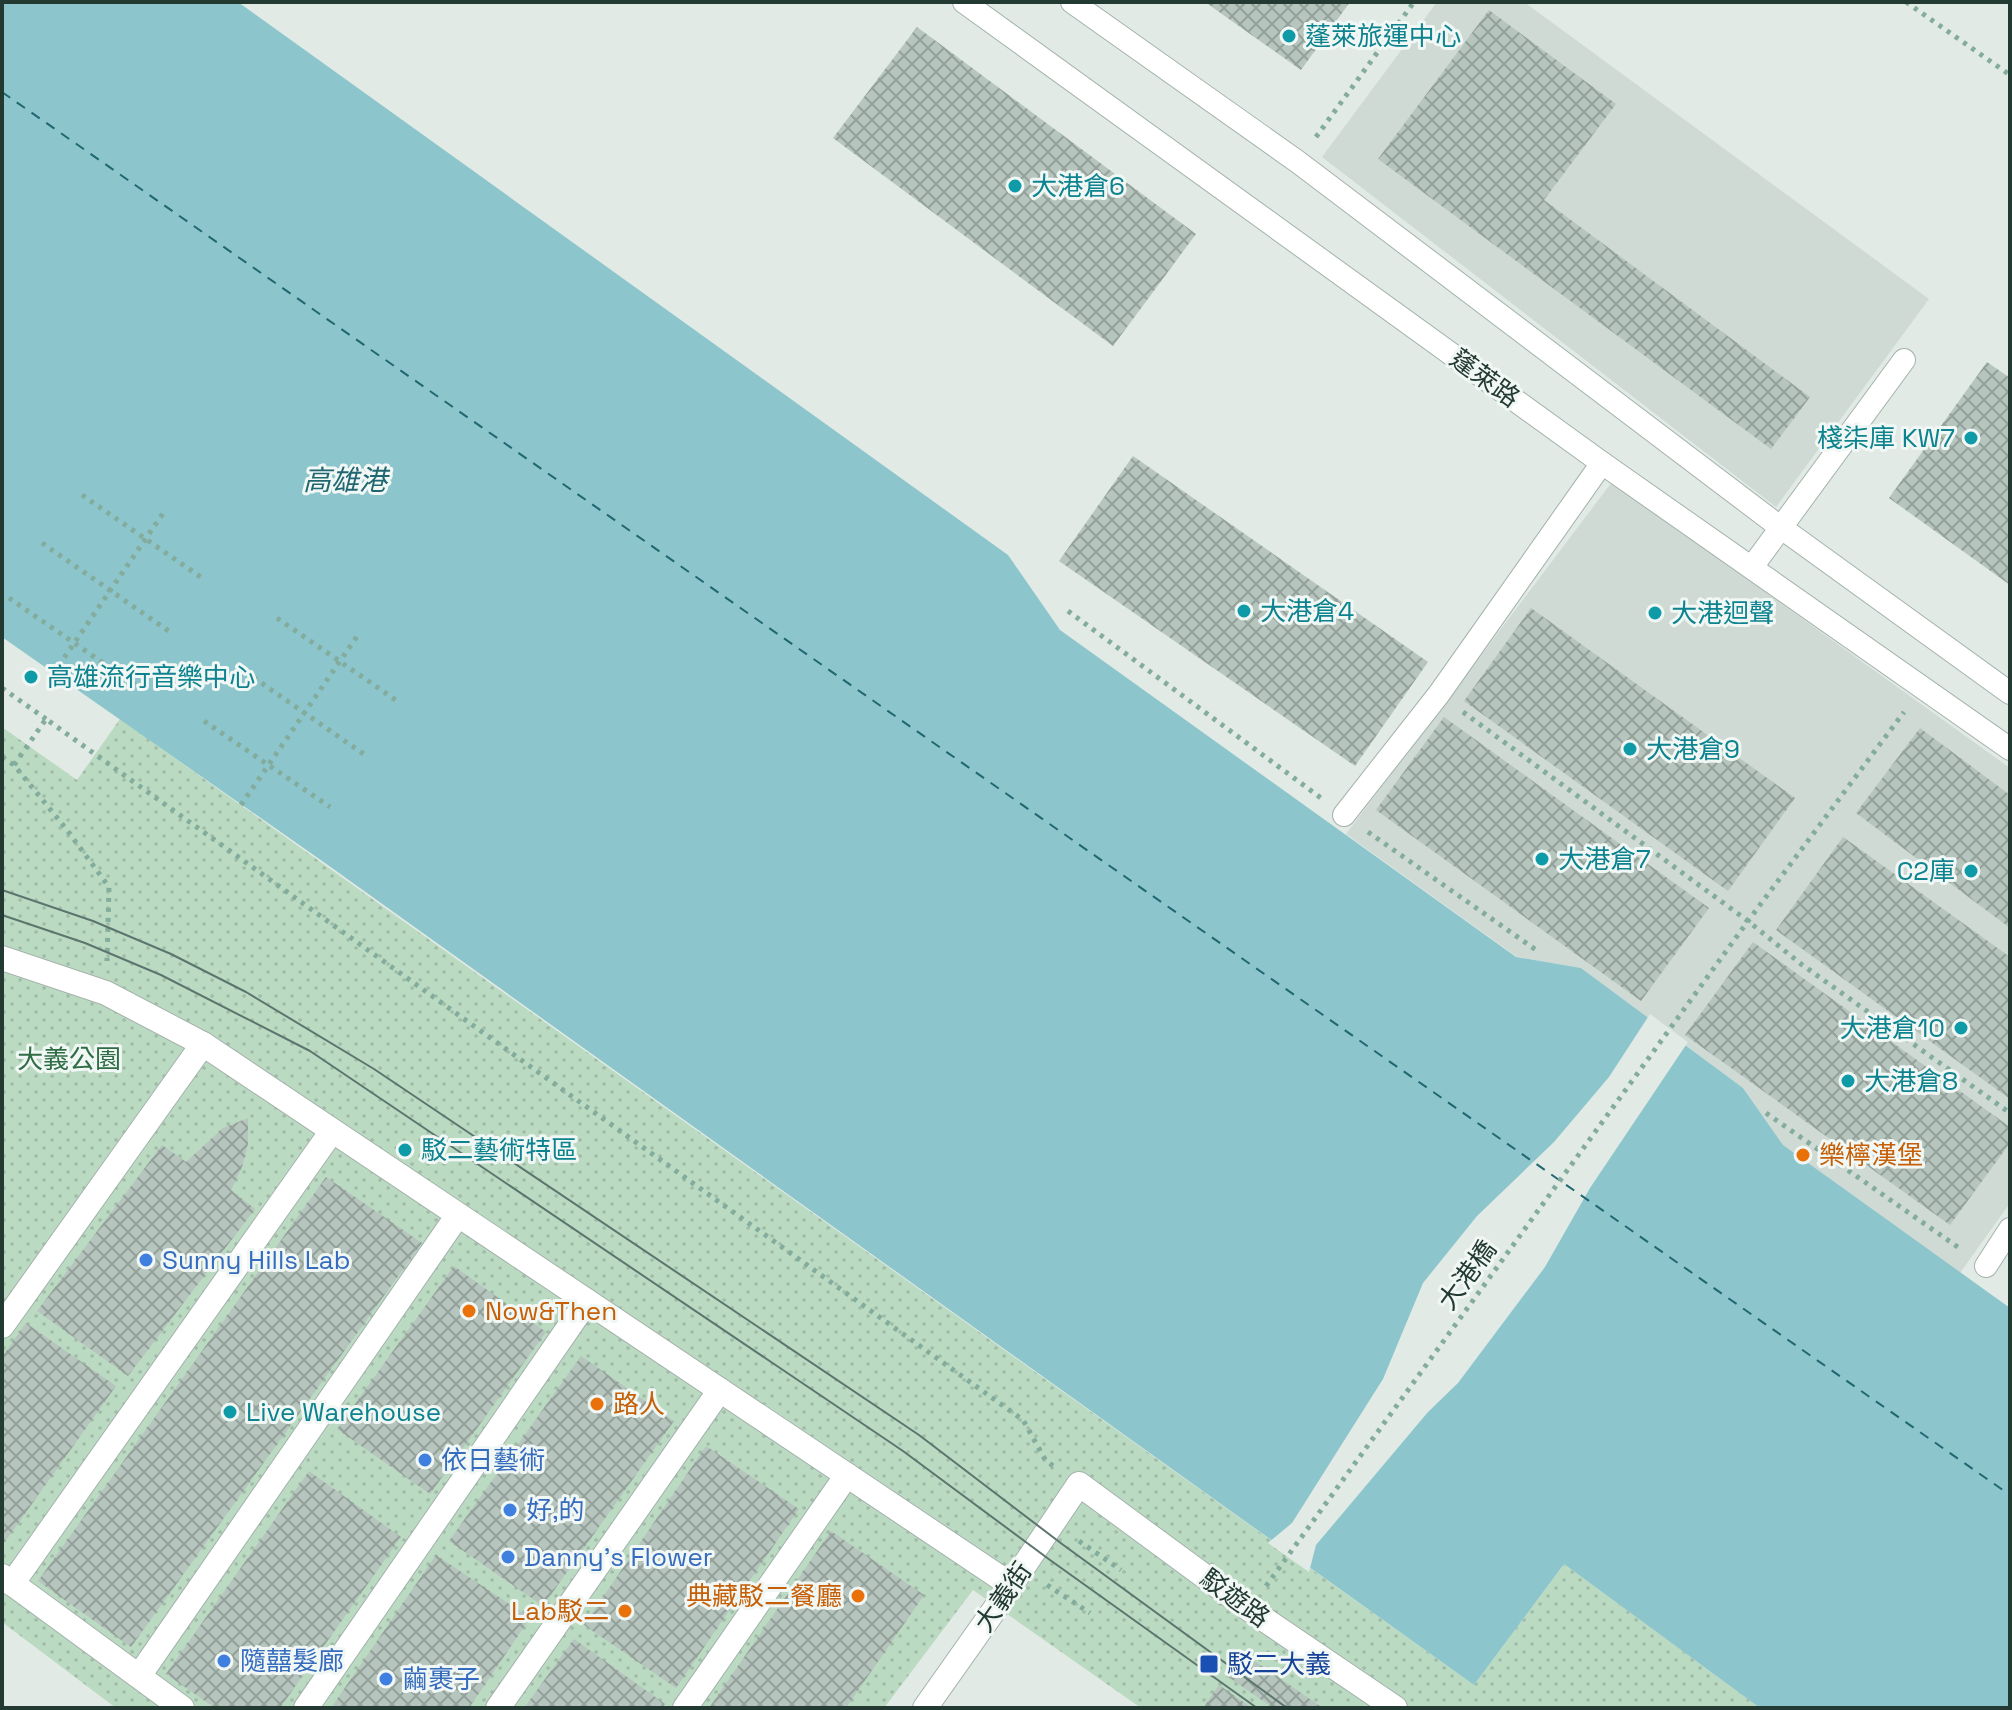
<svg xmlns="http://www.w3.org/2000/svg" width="2012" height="1710" font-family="'Space Grotesk','Noto Sans TC',sans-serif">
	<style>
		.built { fill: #cfdad4 }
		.park { fill: url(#park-dots) }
		.water { fill: #8cc5cc }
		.pier { fill: #e1eae5 }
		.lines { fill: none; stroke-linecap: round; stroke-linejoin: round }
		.ferry { stroke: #206771; stroke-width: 2; stroke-dasharray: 10 8; stroke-linecap: butt }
		.building { fill: url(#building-cross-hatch) }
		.service-casing { stroke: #a4b2ac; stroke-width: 24 }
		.pedestrian-casing { stroke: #a4b2ac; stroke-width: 26 }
		.minor-casing { stroke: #a4b2ac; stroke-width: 26 }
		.path { stroke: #83ac9d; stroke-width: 5; stroke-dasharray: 4 6; stroke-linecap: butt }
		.service { stroke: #fff; stroke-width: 22 }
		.pedestrian { stroke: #fff; stroke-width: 24 }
		.minor { stroke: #fff; stroke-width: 24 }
		.tram { stroke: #5c756e; stroke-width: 2 }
		.culture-dot { fill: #0f9aa8; stroke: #f1f7f4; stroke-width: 3 }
		.food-dot { fill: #e8710a; stroke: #f1f7f4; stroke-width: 3 }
		.shop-dot { fill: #3f7fe0; stroke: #f1f7f4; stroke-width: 3 }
		.transit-dot { fill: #1a4fb4; stroke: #f1f7f4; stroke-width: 3 }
		.labels { text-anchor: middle; stroke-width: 6; stroke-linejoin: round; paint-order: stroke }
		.culture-label { font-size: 26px; fill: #0d838f; stroke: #f1f7f4; text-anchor: start }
		.street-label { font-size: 26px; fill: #223a32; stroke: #f1f7f4 }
		.park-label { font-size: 26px; fill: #2f6e45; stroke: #f1f7f4 }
		.food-label { font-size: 26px; fill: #c56008; stroke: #f1f7f4; text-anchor: start }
		.shop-label { font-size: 26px; fill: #366cbe; stroke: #f1f7f4; text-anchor: start }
		.transit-label { font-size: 26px; fill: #164399; stroke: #f1f7f4; text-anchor: start }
		.water-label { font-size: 28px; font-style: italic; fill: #206771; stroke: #f1f7f4 }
	</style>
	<defs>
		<pattern id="park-dots" width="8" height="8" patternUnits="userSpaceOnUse" patternTransform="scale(2)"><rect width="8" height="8" fill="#bbdac2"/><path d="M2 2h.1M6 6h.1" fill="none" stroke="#a0bca7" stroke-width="1.8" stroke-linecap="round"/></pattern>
		<pattern id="building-cross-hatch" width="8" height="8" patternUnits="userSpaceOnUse" patternTransform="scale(2)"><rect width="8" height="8" fill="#b6c5be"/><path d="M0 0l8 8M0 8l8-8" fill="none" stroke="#94a19b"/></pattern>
	</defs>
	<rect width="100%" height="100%" fill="#e1eae5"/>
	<!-- built -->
	<g class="built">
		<polygon points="1437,2 1524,2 1929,299 1776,507 1322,157"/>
		<polygon points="1612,482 2010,768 2010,1203 1960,1273 1783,1145 1743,1088 1581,968 1517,957 1346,834"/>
	</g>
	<!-- park -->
	<polygon class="park" points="120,719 1474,1685 1564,1564 1760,1708 1141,1708 973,1590 884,1708 116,1708 2,1622 2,727 77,780"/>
	<!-- water -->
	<polygon class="water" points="2,2 238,2 1008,555 1060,630 1516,957 1581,968 1743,1088 1783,1145 2010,1308 2010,1708 1760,1708 1564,1564 1474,1685 325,863 2,637"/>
	<!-- pier -->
	<polygon class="pier" points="1650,1014 1688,1042 1590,1188 1545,1267 1458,1383 1428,1412 1316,1545 1309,1572 1268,1543 1292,1523 1383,1379 1423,1283 1477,1216 1554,1142 1609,1077"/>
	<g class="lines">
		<!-- ferry -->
		<polyline class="ferry" points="2,92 2010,1495"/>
	</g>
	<!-- building -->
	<g class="building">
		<polygon points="1205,2 1350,2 1301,70"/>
		<polygon points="1489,10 1616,104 1544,200 1810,397 1771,449 1378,159"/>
		<polygon points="917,27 1196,234 1113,346 833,138"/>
		<polygon points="1987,362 2010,378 2010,585 1889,498"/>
		<polygon points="1133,456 1428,662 1355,766 1059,561"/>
		<polygon points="1531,608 1795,798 1728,891 1464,701"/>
		<polygon points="1444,717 1709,908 1641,1001 1376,810"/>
		<polygon points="1920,728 2010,795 2010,928 1856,813"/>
		<polygon points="1843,837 2010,957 2010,1099 1776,930"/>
		<polygon points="1753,942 2010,1127 2010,1143 1950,1225 1685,1035"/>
		<polygon points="248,1118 248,1144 242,1167 231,1190 255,1209 128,1376 37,1311 162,1145 186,1162 223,1128"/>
		<polygon points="326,1177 422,1243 131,1647 38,1581"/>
		<polygon points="454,1266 546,1332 430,1494 337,1429"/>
		<polygon points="26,1323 116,1386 2,1546 2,1357"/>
		<polygon points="581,1356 674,1421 543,1606 449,1541"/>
		<polygon points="706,1446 799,1509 676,1688 584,1625"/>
		<polygon points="309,1471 401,1537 280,1708 215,1708 166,1674"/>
		<polygon points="831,1531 924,1595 846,1708 709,1708"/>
		<polygon points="436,1555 530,1618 469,1708 331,1708"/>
		<polygon points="574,1639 665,1704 662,1708 524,1708"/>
		<polygon points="1243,1653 1323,1708 1273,1708 1227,1676"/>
		<polygon points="1219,1685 1252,1708 1203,1708"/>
	</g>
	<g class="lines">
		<!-- service casing -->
		<g class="service-casing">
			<g id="service">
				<polyline points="964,2 1602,463 2010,749"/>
				<polyline points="1072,2 1298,162 1780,527 2010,693"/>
				<polyline points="1752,567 1904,360"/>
				<polyline points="1344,815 1439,694 1602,463"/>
				<polyline points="1986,1266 2010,1229"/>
			</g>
		</g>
		<!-- pedestrian casing -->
		<g class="pedestrian-casing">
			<g id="pedestrian">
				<polyline points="2,958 106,993 203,1044 1011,1585"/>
				<polyline points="2,1326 203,1044"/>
				<polyline points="2,1576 182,1708"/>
				<polyline points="12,1584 332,1131"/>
				<polyline points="1003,1597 1079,1484 1249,1609 1395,1708"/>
				<polyline points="139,1676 458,1215"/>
				<polyline points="306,1708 587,1301"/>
				<polyline points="498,1708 720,1390"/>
				<polyline points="685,1708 847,1475"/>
			</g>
		</g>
		<!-- minor casing -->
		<g class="minor-casing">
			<polyline id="minor" points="925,1708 997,1606"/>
		</g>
		<!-- path -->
		<g class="path">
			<polyline points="1906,2 2010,75"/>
			<polyline points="1316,137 1414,2"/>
			<polyline points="82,495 205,580"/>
			<polyline points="42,543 170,632"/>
			<polyline points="9,598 135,685"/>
			<polyline points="1068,611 1321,798"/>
			<polyline points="277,618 400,703"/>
			<polyline points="237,666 365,755"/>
			<polyline points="53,674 166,509"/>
			<polyline points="2,688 46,719"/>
			<polyline points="1463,712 1748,921 1801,964 2010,1113"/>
			<polyline points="204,721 330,807"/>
			<polyline points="2,757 14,765 67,830 109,887 107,961"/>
			<polyline points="14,765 46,719 1023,1420 1046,1461 1055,1467"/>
			<polyline points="241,805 360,632"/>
			<polyline points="1368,832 1539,952"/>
			<polyline points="1766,1113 1962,1250"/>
			<polyline points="1079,1541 1121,1570"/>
			<polyline points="1047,1585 1090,1613"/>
			<polyline points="1266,1586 1748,921 1904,712"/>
		</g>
		<!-- service -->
		<use href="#service" class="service"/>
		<!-- pedestrian -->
		<use href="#pedestrian" class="pedestrian"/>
		<!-- minor -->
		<use href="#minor" class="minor"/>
		<!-- tram -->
		<g class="tram">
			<polyline points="2,890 93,921 171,954 246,992 374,1069 919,1435 1062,1544 1287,1708"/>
			<polyline points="2,915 85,943 161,975 310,1051 903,1451 1050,1560 1257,1708"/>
		</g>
	</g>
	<!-- markers -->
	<g class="culture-dot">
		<circle cx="1289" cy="36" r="8"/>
		<circle cx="1015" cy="186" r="8"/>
		<circle cx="1971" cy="438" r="8"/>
		<circle cx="1244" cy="611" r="8"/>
		<circle cx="1655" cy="613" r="8"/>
		<circle cx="31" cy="677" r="8"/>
		<circle cx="1630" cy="749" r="8"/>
		<circle cx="1542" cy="859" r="8"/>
		<circle cx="1971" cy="871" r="8"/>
		<circle cx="1961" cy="1028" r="8"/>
		<circle cx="1848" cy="1081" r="8"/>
		<circle cx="405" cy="1150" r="8"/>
		<circle cx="230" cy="1412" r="8"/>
	</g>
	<g class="food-dot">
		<circle cx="1803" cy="1155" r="8"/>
		<circle cx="469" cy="1311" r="8"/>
		<circle cx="597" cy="1404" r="8"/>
		<circle cx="858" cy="1596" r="8"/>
		<circle cx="625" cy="1611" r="8"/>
	</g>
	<g class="shop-dot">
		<circle cx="146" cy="1260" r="8"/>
		<circle cx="425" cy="1460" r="8"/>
		<circle cx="510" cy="1510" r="8"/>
		<circle cx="508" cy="1557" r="8"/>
		<circle cx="224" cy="1661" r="8"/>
		<circle cx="386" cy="1679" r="8"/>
	</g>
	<rect class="transit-dot" x="1199" y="1654" width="20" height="20" rx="4"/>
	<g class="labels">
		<!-- culture labels -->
		<g class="culture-label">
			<text x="1305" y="45">蓬萊旅運中心</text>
			<text x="1031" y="195">大港倉6</text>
			<text x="1955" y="447" text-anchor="end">棧柒庫 KW7</text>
			<text x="1260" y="620">大港倉4</text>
			<text x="1671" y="622">大港迴聲</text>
			<text x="47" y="686">高雄流行音樂中心</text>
			<text x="1646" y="758">大港倉9</text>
			<text x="1558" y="868">大港倉7</text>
			<text x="1955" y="880" text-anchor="end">C2庫</text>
			<text x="1945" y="1037" text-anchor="end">大港倉10</text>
			<text x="1864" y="1090">大港倉8</text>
			<text x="421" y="1159">駁二藝術特區</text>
			<text x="246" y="1421">Live Warehouse</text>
		</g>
		<!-- street labels -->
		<g class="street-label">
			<text transform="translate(1485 378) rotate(36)" y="9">蓬萊路</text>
			<text transform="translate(1467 1275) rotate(-54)" y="9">大港橋</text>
			<text transform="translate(1003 1597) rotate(-55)" y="9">大義街</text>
			<text transform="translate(1235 1598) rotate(36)" y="9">駁遊路</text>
		</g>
		<!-- park labels -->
		<g class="park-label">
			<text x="69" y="1068">大義公園</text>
		</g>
		<!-- food labels -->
		<g class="food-label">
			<text x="1819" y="1164">樂檸漢堡</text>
			<text x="485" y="1320">Now&amp;Then</text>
			<text x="613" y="1413">路人</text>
			<text x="842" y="1605" text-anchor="end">典藏駁二餐廳</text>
			<text x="609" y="1620" text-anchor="end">Lab駁二</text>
		</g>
		<!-- shop labels -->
		<g class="shop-label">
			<text x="162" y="1269">Sunny Hills Lab</text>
			<text x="441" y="1469">依日藝術</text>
			<text x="526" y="1519">好,的</text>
			<text x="524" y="1566">Danny's Flower</text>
			<text x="240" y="1670">隨囍髮廊</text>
			<text x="402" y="1688">繭裹子</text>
		</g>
		<!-- transit labels -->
		<g class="transit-label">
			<text x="1227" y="1673">駁二大義</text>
		</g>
		<!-- water labels -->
		<g class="water-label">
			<text x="345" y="490">高雄港</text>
		</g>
	</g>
	<!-- border -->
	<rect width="2012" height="1710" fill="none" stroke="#223a32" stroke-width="8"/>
</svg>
